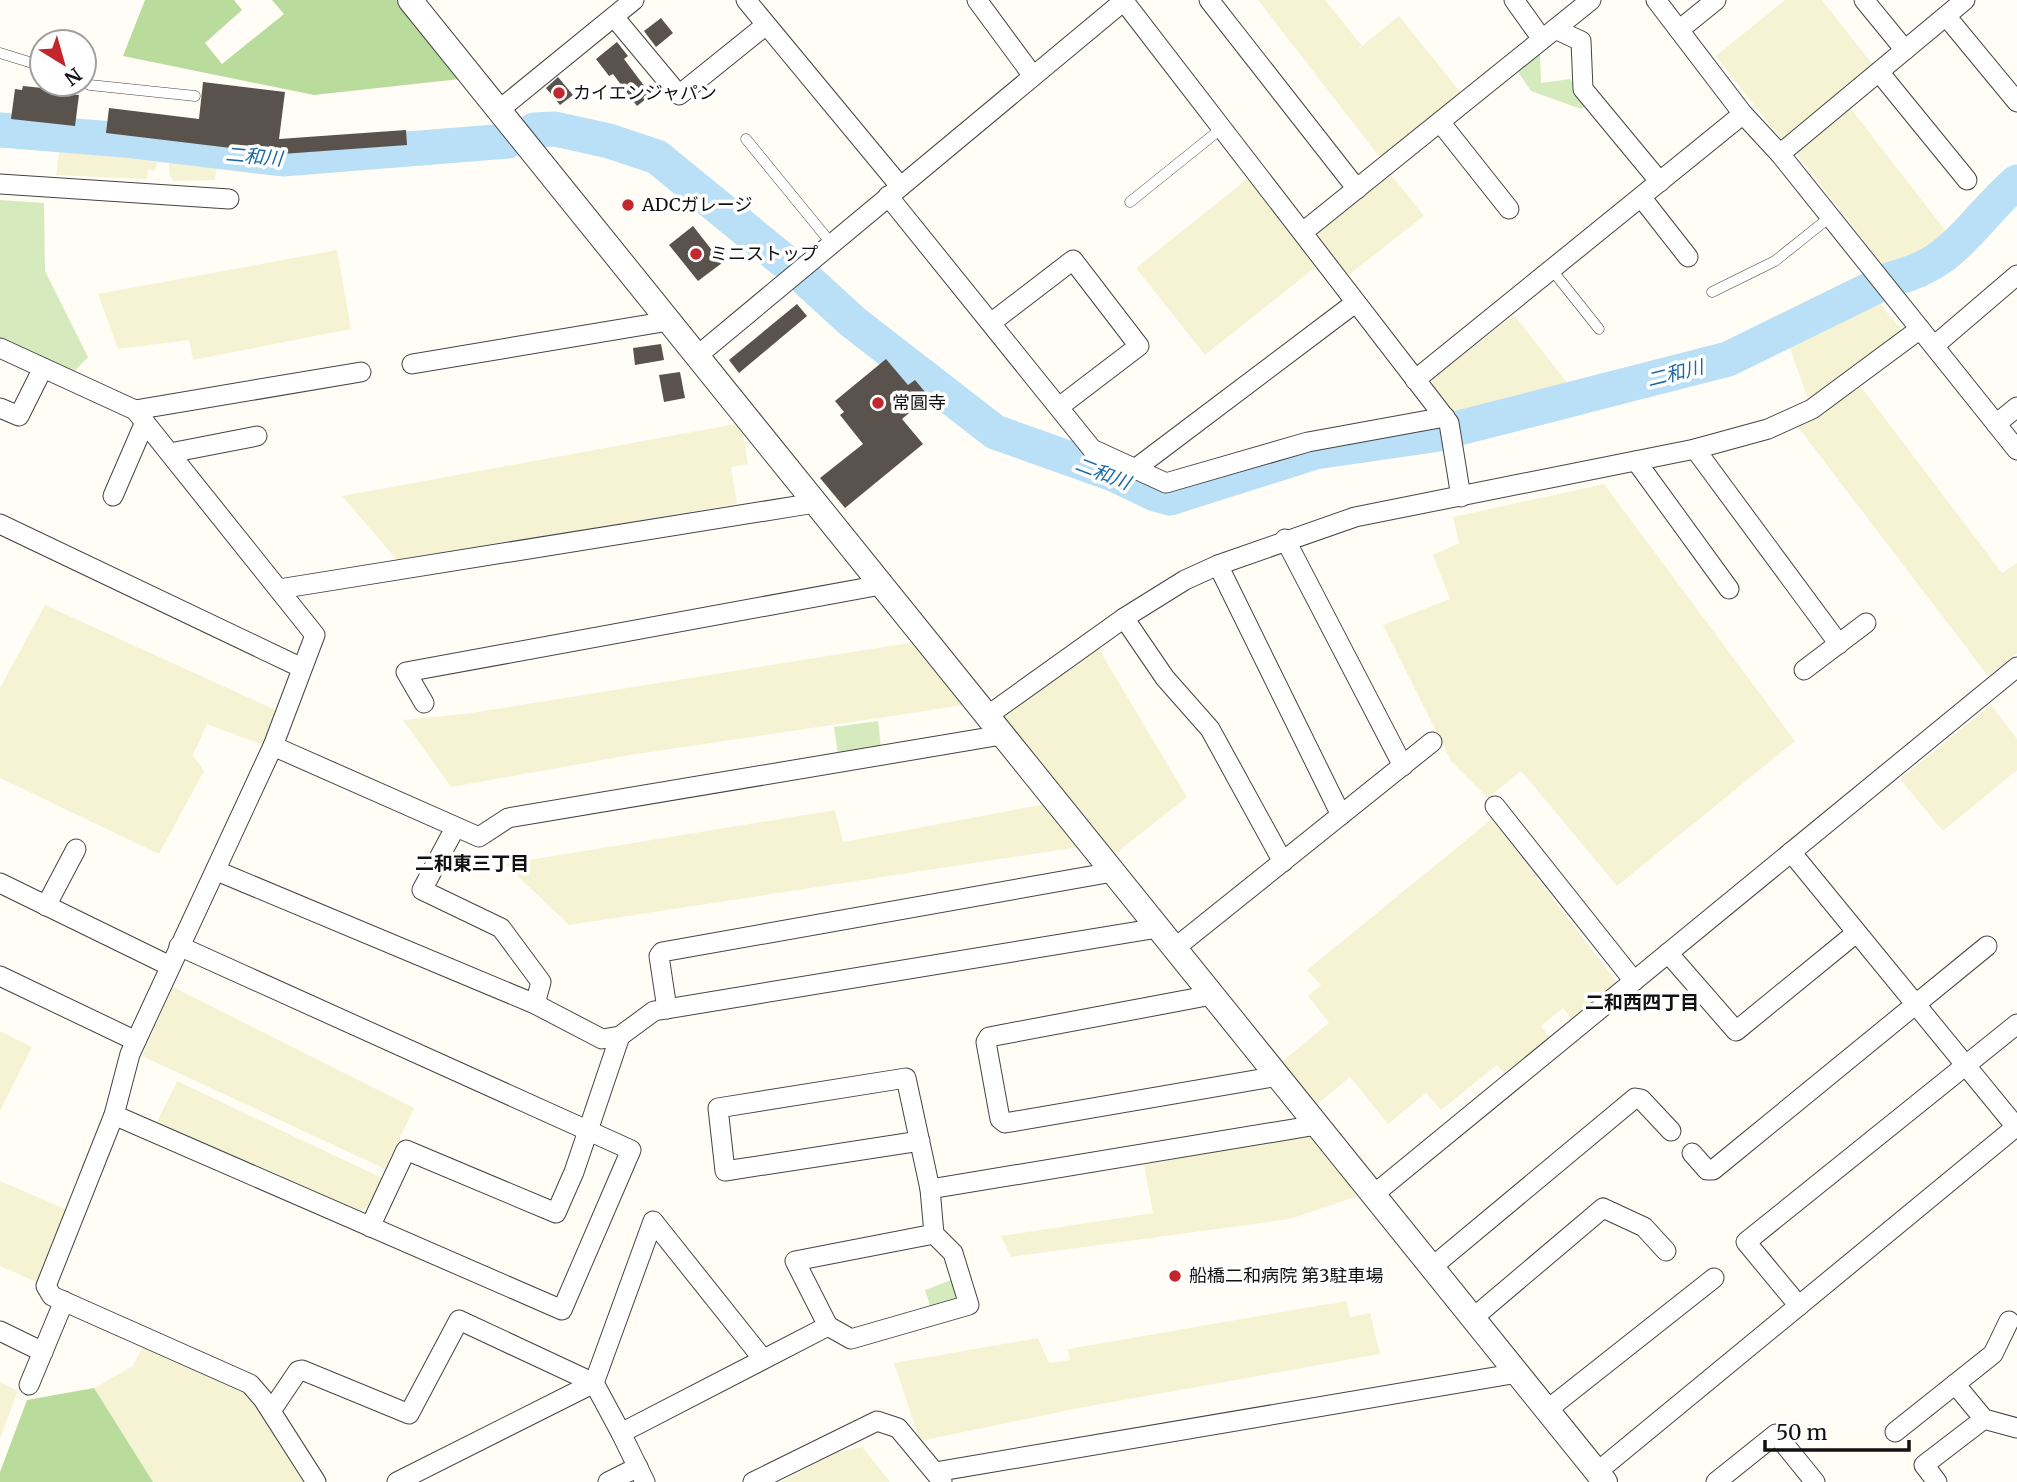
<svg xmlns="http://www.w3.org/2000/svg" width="2017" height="1482" font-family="Merriweather,'Noto Sans JP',serif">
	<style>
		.farmland { fill: #f6f3d4 }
		.green { fill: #d5ebbd }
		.forest { fill: #b9dc9c }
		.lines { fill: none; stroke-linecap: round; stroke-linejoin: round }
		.river { stroke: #b9e0f7; stroke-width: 35 }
		.building { fill: #5a524d }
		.service-casing { stroke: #444; stroke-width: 11 }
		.minor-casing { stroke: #444; stroke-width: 21 }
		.tertiary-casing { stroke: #444; stroke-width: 26 }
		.service { stroke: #fff; stroke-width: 10 }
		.minor { stroke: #fff; stroke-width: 19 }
		.tertiary { stroke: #fff; stroke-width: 24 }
		.poi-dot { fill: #c4262e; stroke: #fff; stroke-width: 2.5 }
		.labels { text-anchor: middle; stroke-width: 7; stroke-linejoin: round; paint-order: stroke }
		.poi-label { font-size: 18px; fill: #111; stroke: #fff; text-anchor: start }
		.water-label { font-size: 19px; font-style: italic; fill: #1768a6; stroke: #fff }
		.neighbourhood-label { font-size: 19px; font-weight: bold; fill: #111; stroke: #fff }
	</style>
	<rect width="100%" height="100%" fill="#fffdf5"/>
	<!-- farmland -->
	<g class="farmland">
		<polygon points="1258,0 1325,0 1362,46 1399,16 1462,94 1381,159"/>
		<polygon points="1785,0 1822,0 1873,65 1788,138 1780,138 1716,56"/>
		<polygon points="1848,105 1951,238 1937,255 1890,274 1798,156 1798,149"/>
		<polygon points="61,140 218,155 215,180 174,181 169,174 169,163 157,162 155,171 148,170 147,179 56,175"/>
		<polygon points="1388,171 1424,216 1347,276 1317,238 1317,230"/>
		<polygon points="1252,175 1321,263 1205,355 1136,268"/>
		<polygon points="337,250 351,329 193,360 189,340 118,349 98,294"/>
		<polygon points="1873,295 1902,331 1810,405 1787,340"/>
		<polygon points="1514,315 1575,393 1459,420 1433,387 1433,378"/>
		<polygon points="1861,387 2002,573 2017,563 2017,653 1988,676 1798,427"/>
		<polygon points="741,423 748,464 731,467 737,504 398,561 342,496"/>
		<polygon points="1604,484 1795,741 1617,886 1521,771 1488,798 1451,761 1383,625 1450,599 1433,555 1459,543 1453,517"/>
		<polygon points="45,605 280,712 265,746 207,724 193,755 204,771 159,854 0,778 0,688"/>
		<polygon points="915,642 965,705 631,755 451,787 403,720 471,713"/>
		<polygon points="1097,646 1187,797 1115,854 1000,714"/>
		<polygon points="1991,705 2017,739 2017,770 1943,831 1900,779"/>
		<polygon points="1046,804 1079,847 569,925 505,864 835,810 843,842"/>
		<polygon points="1492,819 1619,985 1573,1022 1563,1008 1541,1026 1552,1040 1507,1076 1497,1065 1441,1110 1426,1093 1388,1124 1350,1077 1315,1106 1280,1063 1329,1023 1308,996 1321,985 1307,970"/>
		<polygon points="173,987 414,1108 385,1169 142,1056"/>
		<polygon points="0,1031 32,1047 0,1111"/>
		<polygon points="177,1081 382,1178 370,1206 358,1212 155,1126"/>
		<polygon points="1309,1134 1358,1196 1290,1219 1011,1257 1001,1236 1153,1213 1144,1165"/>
		<polygon points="0,1181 72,1212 41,1284 0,1266"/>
		<polygon points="1346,1301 1350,1317 1370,1313 1380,1354 1079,1408 920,1441 894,1363 1038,1338 1049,1363 1070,1360 1068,1349"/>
		<polygon points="145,1342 248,1390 307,1482 153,1482 94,1388 133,1366"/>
		<polygon points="0,1382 18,1391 0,1438"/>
		<polygon points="862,1447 890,1482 781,1482 835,1453"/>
	</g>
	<!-- green -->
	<g class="green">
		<polygon points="1540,52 1541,83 1570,79 1588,103 1581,109 1531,91 1517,70"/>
		<polygon points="0,200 44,203 45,271 88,357 73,373 0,340"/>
		<polygon points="878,721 881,748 838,755 834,727"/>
		<polygon points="951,1280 959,1296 953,1304 932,1312 925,1290"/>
	</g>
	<!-- forest -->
	<g class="forest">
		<polygon points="145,0 234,0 242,10 205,43 222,64 284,14 272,0 396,0 460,79 314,95 123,56"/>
		<polygon points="94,1388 153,1482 0,1482 0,1472 27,1400"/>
	</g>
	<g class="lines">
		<!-- river -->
		<g class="river">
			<polyline points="0,130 125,140 283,159 508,141"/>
			<polyline points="534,130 555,129 609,141 657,157 783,260"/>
			<path d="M 1891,279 C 1956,264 1970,223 2017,182"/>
			<polyline points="807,280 853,322 995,432 1113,474 1155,494 1170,498 1315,452 1447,433"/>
			<polyline points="1459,428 1728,359 1879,285"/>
		</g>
	</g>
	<!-- building -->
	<g class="building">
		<polygon points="661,18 673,33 656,47 644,31"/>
		<polygon points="617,42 628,56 624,59 651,95 637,106 613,74 609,76 596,59"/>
		<polygon points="558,77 573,95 560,105 546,88"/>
		<polygon points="203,82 285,92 279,139 406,130 407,145 282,154 106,133 109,108 199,119"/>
		<polygon points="23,86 71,91 70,94 79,95 75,126 11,119 15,89 22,90"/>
		<polygon points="693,226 722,263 698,281 669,245"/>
		<polygon points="797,304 807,316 739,373 729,360"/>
		<polygon points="661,344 664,360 635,365 633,348"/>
		<polygon points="886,359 908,385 915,380 926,393 927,398 902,419 923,444 845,508 820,478 863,444 840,415 844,412 835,401"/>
		<polygon points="680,372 685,398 664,402 659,375"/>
	</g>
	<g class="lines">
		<!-- service casing -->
		<g class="service-casing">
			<g id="service">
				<polyline points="0,53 42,66"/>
				<polyline points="84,82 90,85 195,96"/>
				<polyline points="746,139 831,243"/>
				<polyline points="1130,202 1222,128"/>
				<polyline points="1552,270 1599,329"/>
				<polyline points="1712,292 1775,261 1830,217"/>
			</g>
		</g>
		<!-- minor casing -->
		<g class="minor-casing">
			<g id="minor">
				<polyline points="746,0 900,186"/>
				<polyline points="977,0 1033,76"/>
				<polyline points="1123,0 1449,423 1461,497"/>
				<polyline points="1209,0 1357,189"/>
				<polyline points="1514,0 1542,39"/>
				<polyline points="1656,0 1743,114 1780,154 2017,450"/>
				<polyline points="1864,0 1905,50"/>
				<polyline points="1946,16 2017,102"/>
				<polyline points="614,17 679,95 766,25"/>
				<polyline points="1555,29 1581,41 1583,89 1660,182"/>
				<polyline points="1679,30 1716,0"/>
				<polyline points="1879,72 1967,180"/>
				<polyline points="499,110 634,0"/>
				<polyline points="1440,122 1509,209"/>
				<polyline points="1780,154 1965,0"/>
				<polyline points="0,184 229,199"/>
				<polyline points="888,196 1092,449 1166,483 1308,442 1445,417"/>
				<polyline points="1641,197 1688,257"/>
				<polyline points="1303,232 1591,0"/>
				<polyline points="992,322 1073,260 1139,346 1059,407"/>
				<polyline points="1934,346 2017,275"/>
				<polyline points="0,348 135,410 315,635 273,746 130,1054 114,1115 46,1286 52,1296 250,1384 263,1399 316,1482"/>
				<polyline points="697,356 1125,0"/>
				<polyline points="412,364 669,321"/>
				<polyline points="1415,380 1743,114"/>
				<polyline points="0,408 19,416 43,368"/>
				<polyline points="135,410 361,372"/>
				<polyline points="1996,424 2017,407"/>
				<polyline points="1695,449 1839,644"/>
				<polyline points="170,453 257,436"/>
				<polyline points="1636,461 1729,589"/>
				<polyline points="1135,469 1355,303"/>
				<polyline points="113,496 145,422"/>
				<polyline points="0,524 302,668"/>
				<polyline points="1285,539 1403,766"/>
				<polyline points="1218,565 1341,815"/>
				<polyline points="279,589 815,503"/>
				<polyline points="1124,618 1165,678 1210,729 1283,862"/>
				<polyline points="1804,670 1866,623"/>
				<polyline points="424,703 406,672 881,585"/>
				<polyline points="987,716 1124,618 1185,580 1218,565 1355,517 1695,449 1768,429 1812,409 1920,329"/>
				<polyline points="273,746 479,837 508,818 1002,735"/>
				<polyline points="1495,806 1634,981"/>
				<polyline points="455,828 422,890 501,928 541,982 535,1004"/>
				<polyline points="1791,852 2017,1128"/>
				<polyline points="217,871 535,1004 602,1039 620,1036 654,1011 1158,928"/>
				<polyline points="0,883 170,966"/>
				<polyline points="46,906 76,849"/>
				<polyline points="1175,948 1432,742"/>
				<polyline points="1668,953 1736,1031 1856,933"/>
				<polyline points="0,976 136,1041"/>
				<polyline points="1212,995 989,1037 986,1042 1000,1119 1005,1123 1278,1076"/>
				<polyline points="667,1009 659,956 662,952 1113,872"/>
				<polyline points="114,1115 562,1310 631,1150 179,946"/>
				<polyline points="920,1141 725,1171 718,1108 906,1078 930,1189 1317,1125"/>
				<polyline points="1692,1153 1707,1170 1713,1170 1987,946"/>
				<polyline points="930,1189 934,1234 953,1253 969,1305 851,1339 828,1326 795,1261 934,1234"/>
				<polyline points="1373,1195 2017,667"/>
				<polyline points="370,1227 406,1150 556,1213 574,1172 620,1036"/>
				<polyline points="1432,1267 1635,1098 1641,1099 1671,1131"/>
				<polyline points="1799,1306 1746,1242 2017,1024"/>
				<polyline points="1473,1318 1603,1208 1644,1227 1666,1251"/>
				<polyline points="0,1331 43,1352"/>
				<polyline points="1955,1384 1984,1419 2017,1428"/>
				<polyline points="29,1385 64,1301"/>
				<polyline points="1547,1410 1714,1278"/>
				<polyline points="271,1411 298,1371 302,1370 409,1414 459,1320 594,1383 621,1433 828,1326"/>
				<polyline points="1895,1432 1993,1354 2009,1321"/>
				<polyline points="621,1433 645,1482"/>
				<polyline points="935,1472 1518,1373"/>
				<polyline points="1597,1472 2017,1126"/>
				<polyline points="397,1482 594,1383 653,1221 763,1359"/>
				<polyline points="608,1482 638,1467"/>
				<polyline points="753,1482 877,1421 898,1428 942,1481"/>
				<polyline points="1716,1482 1776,1434 1815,1482"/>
				<polyline points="1937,1482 1924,1465 1984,1419"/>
			</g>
		</g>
		<!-- tertiary casing -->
		<g class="tertiary-casing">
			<polyline id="tertiary" points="410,0 1605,1482"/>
		</g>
		<!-- service -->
		<use href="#service" class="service"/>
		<!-- minor -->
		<use href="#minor" class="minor"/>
		<!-- tertiary -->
		<use href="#tertiary" class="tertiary"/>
	</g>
	<!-- markers -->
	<g class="poi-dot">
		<circle cx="559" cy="93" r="7"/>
		<circle cx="628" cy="205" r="7"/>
		<circle cx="696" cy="254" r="7"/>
		<circle cx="878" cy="403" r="7"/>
		<circle cx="1175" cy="1276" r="7"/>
	</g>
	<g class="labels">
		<!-- poi labels -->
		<g class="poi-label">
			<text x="573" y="99">カイエンジャパン</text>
			<text x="642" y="211">ADCガレージ</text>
			<text x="710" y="260">ミニストップ</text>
			<text x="892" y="409">常圓寺</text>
			<text x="1189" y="1282">船橋二和病院 第3駐車場</text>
		</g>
		<!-- water labels -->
		<g class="water-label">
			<text transform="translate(254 156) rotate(5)" y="7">二和川</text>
			<text transform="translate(1675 373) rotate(-14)" y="7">二和川</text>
			<text transform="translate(1103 473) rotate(21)" y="7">二和川</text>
		</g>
		<!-- neighbourhood labels -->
		<g class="neighbourhood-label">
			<text x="472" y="870">二和東三丁目</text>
			<text x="1642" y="1009">二和西四丁目</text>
		</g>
	</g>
	<!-- north arrow -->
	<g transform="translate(63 63) rotate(143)"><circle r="33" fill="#ffffff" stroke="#a0a0a0" stroke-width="2"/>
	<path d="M0-5L12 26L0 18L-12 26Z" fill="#c4262e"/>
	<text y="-10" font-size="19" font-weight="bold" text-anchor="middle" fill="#111111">N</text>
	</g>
	<!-- scale -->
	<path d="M1765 1440v10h144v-10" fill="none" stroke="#111111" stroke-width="3.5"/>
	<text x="1776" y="1440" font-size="21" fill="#111111" stroke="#ffffff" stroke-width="5" paint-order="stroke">50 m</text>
</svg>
